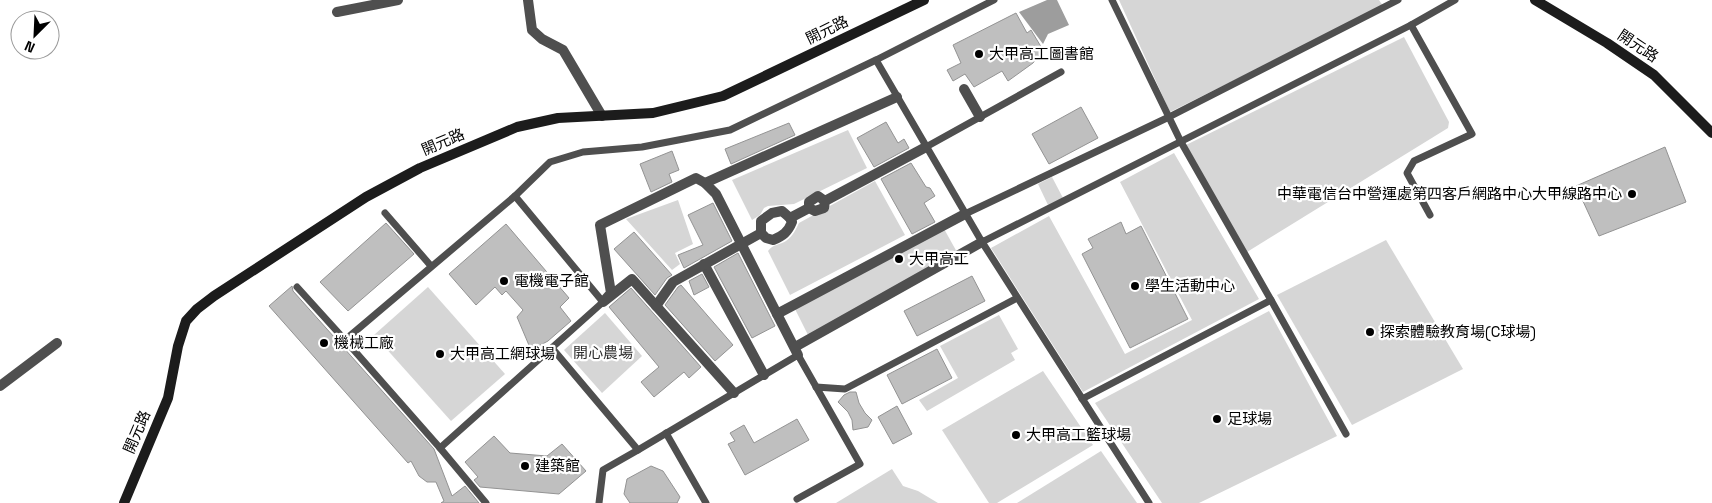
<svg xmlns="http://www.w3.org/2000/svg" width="1712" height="503" font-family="'Space Grotesk','Noto Sans TC',sans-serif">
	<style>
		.green { fill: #d6d6d6 }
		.water { fill: #9d9d9d }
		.building { fill: #bfbfbf; stroke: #939393 }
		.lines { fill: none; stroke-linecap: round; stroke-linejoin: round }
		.lane { stroke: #4f4f4f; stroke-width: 7 }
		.street { stroke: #4f4f4f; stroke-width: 10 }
		.secondary { stroke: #1c1c1c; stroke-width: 10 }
		.poi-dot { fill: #000; stroke: #fff; stroke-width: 2 }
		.labels { text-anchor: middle; stroke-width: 4.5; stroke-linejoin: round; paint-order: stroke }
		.street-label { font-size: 15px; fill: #000; stroke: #fff }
		.poi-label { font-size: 15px; fill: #000; stroke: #fff; text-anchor: start }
		.park-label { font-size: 15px; fill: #2d2d2d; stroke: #fff }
	</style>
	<rect width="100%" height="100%" fill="#fff"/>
	<!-- green -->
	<g class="green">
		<polygon points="1119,0 1379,0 1383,6 1170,112"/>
		<polygon points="1404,37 1449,122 1448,128 1247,252 1186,145"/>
		<polygon points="848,130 867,168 794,204 768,206 764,208 760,215 752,220 732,180"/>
		<polygon points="1174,153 1259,299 1083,392 991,248 1049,216 1125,354 1192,320 1120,182"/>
		<polygon points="1052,177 1063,198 1048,205 1038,184"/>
		<path d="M 875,181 L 905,235 L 790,295 L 768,251 C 773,244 780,245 786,241 C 793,236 796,229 799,223 Z"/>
		<polygon points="678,200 693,244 675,253 680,264 672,270 626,219"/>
		<polygon points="943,227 958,254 809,337 795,309"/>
		<polygon points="1386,240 1463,369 1352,425 1277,295"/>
		<polygon points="428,287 505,374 451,421 374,335"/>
		<polygon points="1269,311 1337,436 1199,503 1162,503 1095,403"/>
		<polygon points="605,313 642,356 602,393 564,350"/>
		<polygon points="999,315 1018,349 1011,353 1015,360 927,411 919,400 958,378 940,346"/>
		<polygon points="1043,371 1093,445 997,503 989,503 942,430"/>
		<polygon points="1101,451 1137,503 1017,503"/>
		<polygon points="892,469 903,486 918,491 938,503 836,503"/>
	</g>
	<!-- water -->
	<polygon class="water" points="1047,0 1057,0 1069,25 1048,34 1043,44 1019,12"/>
	<!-- building -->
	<g class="building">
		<polygon points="1016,13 1027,33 1031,30 1043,50 1033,63 1008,81 1002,71 974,87 965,74 953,81 947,70 961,63 953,45"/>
		<polygon points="1081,107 1098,138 1049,164 1032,134"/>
		<polygon points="886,122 898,143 904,139 909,148 874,167 857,138"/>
		<polygon points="789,123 795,135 731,164 725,149"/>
		<polygon points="1665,147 1686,202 1599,236 1576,186"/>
		<polygon points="672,151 679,170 669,174 672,182 651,192 640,164"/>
		<polygon points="911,163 926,187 930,188 935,196 924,203 935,222 912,234 881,179"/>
		<polygon points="713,203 732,241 684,268 678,255 703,245 688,215"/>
		<polygon points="1121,222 1126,234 1141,226 1188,319 1130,348 1082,254 1093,248 1088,239"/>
		<polygon points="386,223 414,254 348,311 320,282"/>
		<polygon points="506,224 569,298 560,307 571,321 548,341 531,350 517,317 523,310 506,291 502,295 495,287 476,305 449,274"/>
		<polygon points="634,232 672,275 667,278 655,295 614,249"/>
		<polygon points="738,253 775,326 752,338 714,267"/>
		<polygon points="702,274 709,287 694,295 689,281"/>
		<polygon points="972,276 985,301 917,336 904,311"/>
		<polygon points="681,285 733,345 715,361 665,305 678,287"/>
		<polygon points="292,286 293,291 434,449 452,496 465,486 479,503 441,503 444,501 436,482 427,482 419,476 411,461 408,463 269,306"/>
		<polygon points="631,288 701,367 689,378 684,372 654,397 641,382 659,367 609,307"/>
		<polygon points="937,349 952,378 902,404 887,375"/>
		<polygon points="850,392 856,392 859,403 865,413 872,420 868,427 853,430 852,420 848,412 838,402 844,395"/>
		<polygon points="897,406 912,434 893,444 878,417"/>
		<polygon points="797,419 809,440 745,475 728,444 735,441 730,433 744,425 754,443"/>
		<polygon points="494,436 510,453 547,456 562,444 586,471 559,494 480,487 474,480 478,477 465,462"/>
		<polygon points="651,466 663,471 680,497 677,503 630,503 624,494 627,479"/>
	</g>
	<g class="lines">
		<!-- lane -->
		<g class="lane">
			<polyline points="1411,25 1472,134 1414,161 1407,173 1430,215"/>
			<polyline points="876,60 994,0"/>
			<polyline points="926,147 1061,72"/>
			<polyline points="385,213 431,266"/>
			<polyline points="965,214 1169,117 1398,0"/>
			<polyline points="982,242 1411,25 1455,0"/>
			<polyline points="297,287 345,340"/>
			<polyline points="1271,300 1346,434"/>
			<polyline points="552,348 638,450 798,355 860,464 797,499"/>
			<polyline points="816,387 845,389 1017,298"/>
			<polyline points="1082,399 1271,300 1181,142 1112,0"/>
			<polyline points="666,433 706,503"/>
			<polyline points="440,448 603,302 515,196"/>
			<polyline points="486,503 440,448 345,340 515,196 550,162 583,152 642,147 730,130 876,60 982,242 1149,503"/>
			<polyline points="599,503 603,470 638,450"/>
		</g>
		<!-- street -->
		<g class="street">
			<polyline points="528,0 532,30 542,39 563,50 602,116"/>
			<polyline points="337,12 398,0"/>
			<polyline points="964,89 980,117"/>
			<polyline points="705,183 897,97"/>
			<polyline points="809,208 809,202 818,196 825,201"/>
			<path d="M 761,233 L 766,238 L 773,240 C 783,236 788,232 792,222 L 790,218"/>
			<polyline points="704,264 764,375"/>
			<polyline points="656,306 673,282 761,233 761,221 772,213 782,211 790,218 809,208 815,211 824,208 825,201 926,147"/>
			<polyline points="777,314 798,355"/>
			<polyline points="795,347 982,242"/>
			<polyline points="0,386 57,343"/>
			<polyline points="734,393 632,279 603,302 611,293 600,225 696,178 705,183 716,194 777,314 965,214"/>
		</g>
		<!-- secondary -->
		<g class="secondary">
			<polyline points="1535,0 1607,43 1654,75 1712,133"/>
			<polyline points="124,503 168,398 178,346 186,321 197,309 214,296 366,197 420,168 517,127 558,118 653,113 723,96 924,0"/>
		</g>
	</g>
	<!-- markers -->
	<g class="poi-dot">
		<circle cx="979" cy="54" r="5"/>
		<circle cx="1632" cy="194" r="5"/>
		<circle cx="899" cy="259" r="5"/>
		<circle cx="504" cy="281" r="5"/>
		<circle cx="1135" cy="286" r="5"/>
		<circle cx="1370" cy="332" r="5"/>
		<circle cx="324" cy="343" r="5"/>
		<circle cx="440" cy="354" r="5"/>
		<circle cx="1217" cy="419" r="5"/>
		<circle cx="1016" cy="435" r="5"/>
		<circle cx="525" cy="466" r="5"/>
	</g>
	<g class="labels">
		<!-- street labels -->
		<g class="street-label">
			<text transform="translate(827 30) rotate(-26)" y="5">開元路</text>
			<text transform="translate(1638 46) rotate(34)" y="5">開元路</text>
			<text transform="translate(443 142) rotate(-23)" y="5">開元路</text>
			<text transform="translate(137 432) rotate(-67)" y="5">開元路</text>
		</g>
		<!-- poi labels -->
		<g class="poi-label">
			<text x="989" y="59">大甲高工圖書館</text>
			<text x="1622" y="199" text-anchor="end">中華電信台中營運處第四客戶網路中心大甲線路中心</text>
			<text x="909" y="264">大甲高工</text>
			<text x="514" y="286">電機電子館</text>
			<text x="1145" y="291">學生活動中心</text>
			<text x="1380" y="337">探索體驗教育場(C球場)</text>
			<text x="334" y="348">機械工廠</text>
			<text x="450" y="359">大甲高工網球場</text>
			<text x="1227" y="424">足球場</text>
			<text x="1026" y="440">大甲高工籃球場</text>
			<text x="535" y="471">建築館</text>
		</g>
		<!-- park labels -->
		<g class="park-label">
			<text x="603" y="358">開心農場</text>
		</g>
	</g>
	<!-- north arrow -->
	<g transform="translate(35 35) rotate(204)"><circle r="24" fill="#ffffff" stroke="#999999"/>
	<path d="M0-4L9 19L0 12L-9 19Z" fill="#000000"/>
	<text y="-8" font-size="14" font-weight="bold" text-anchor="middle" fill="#000000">N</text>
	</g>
</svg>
